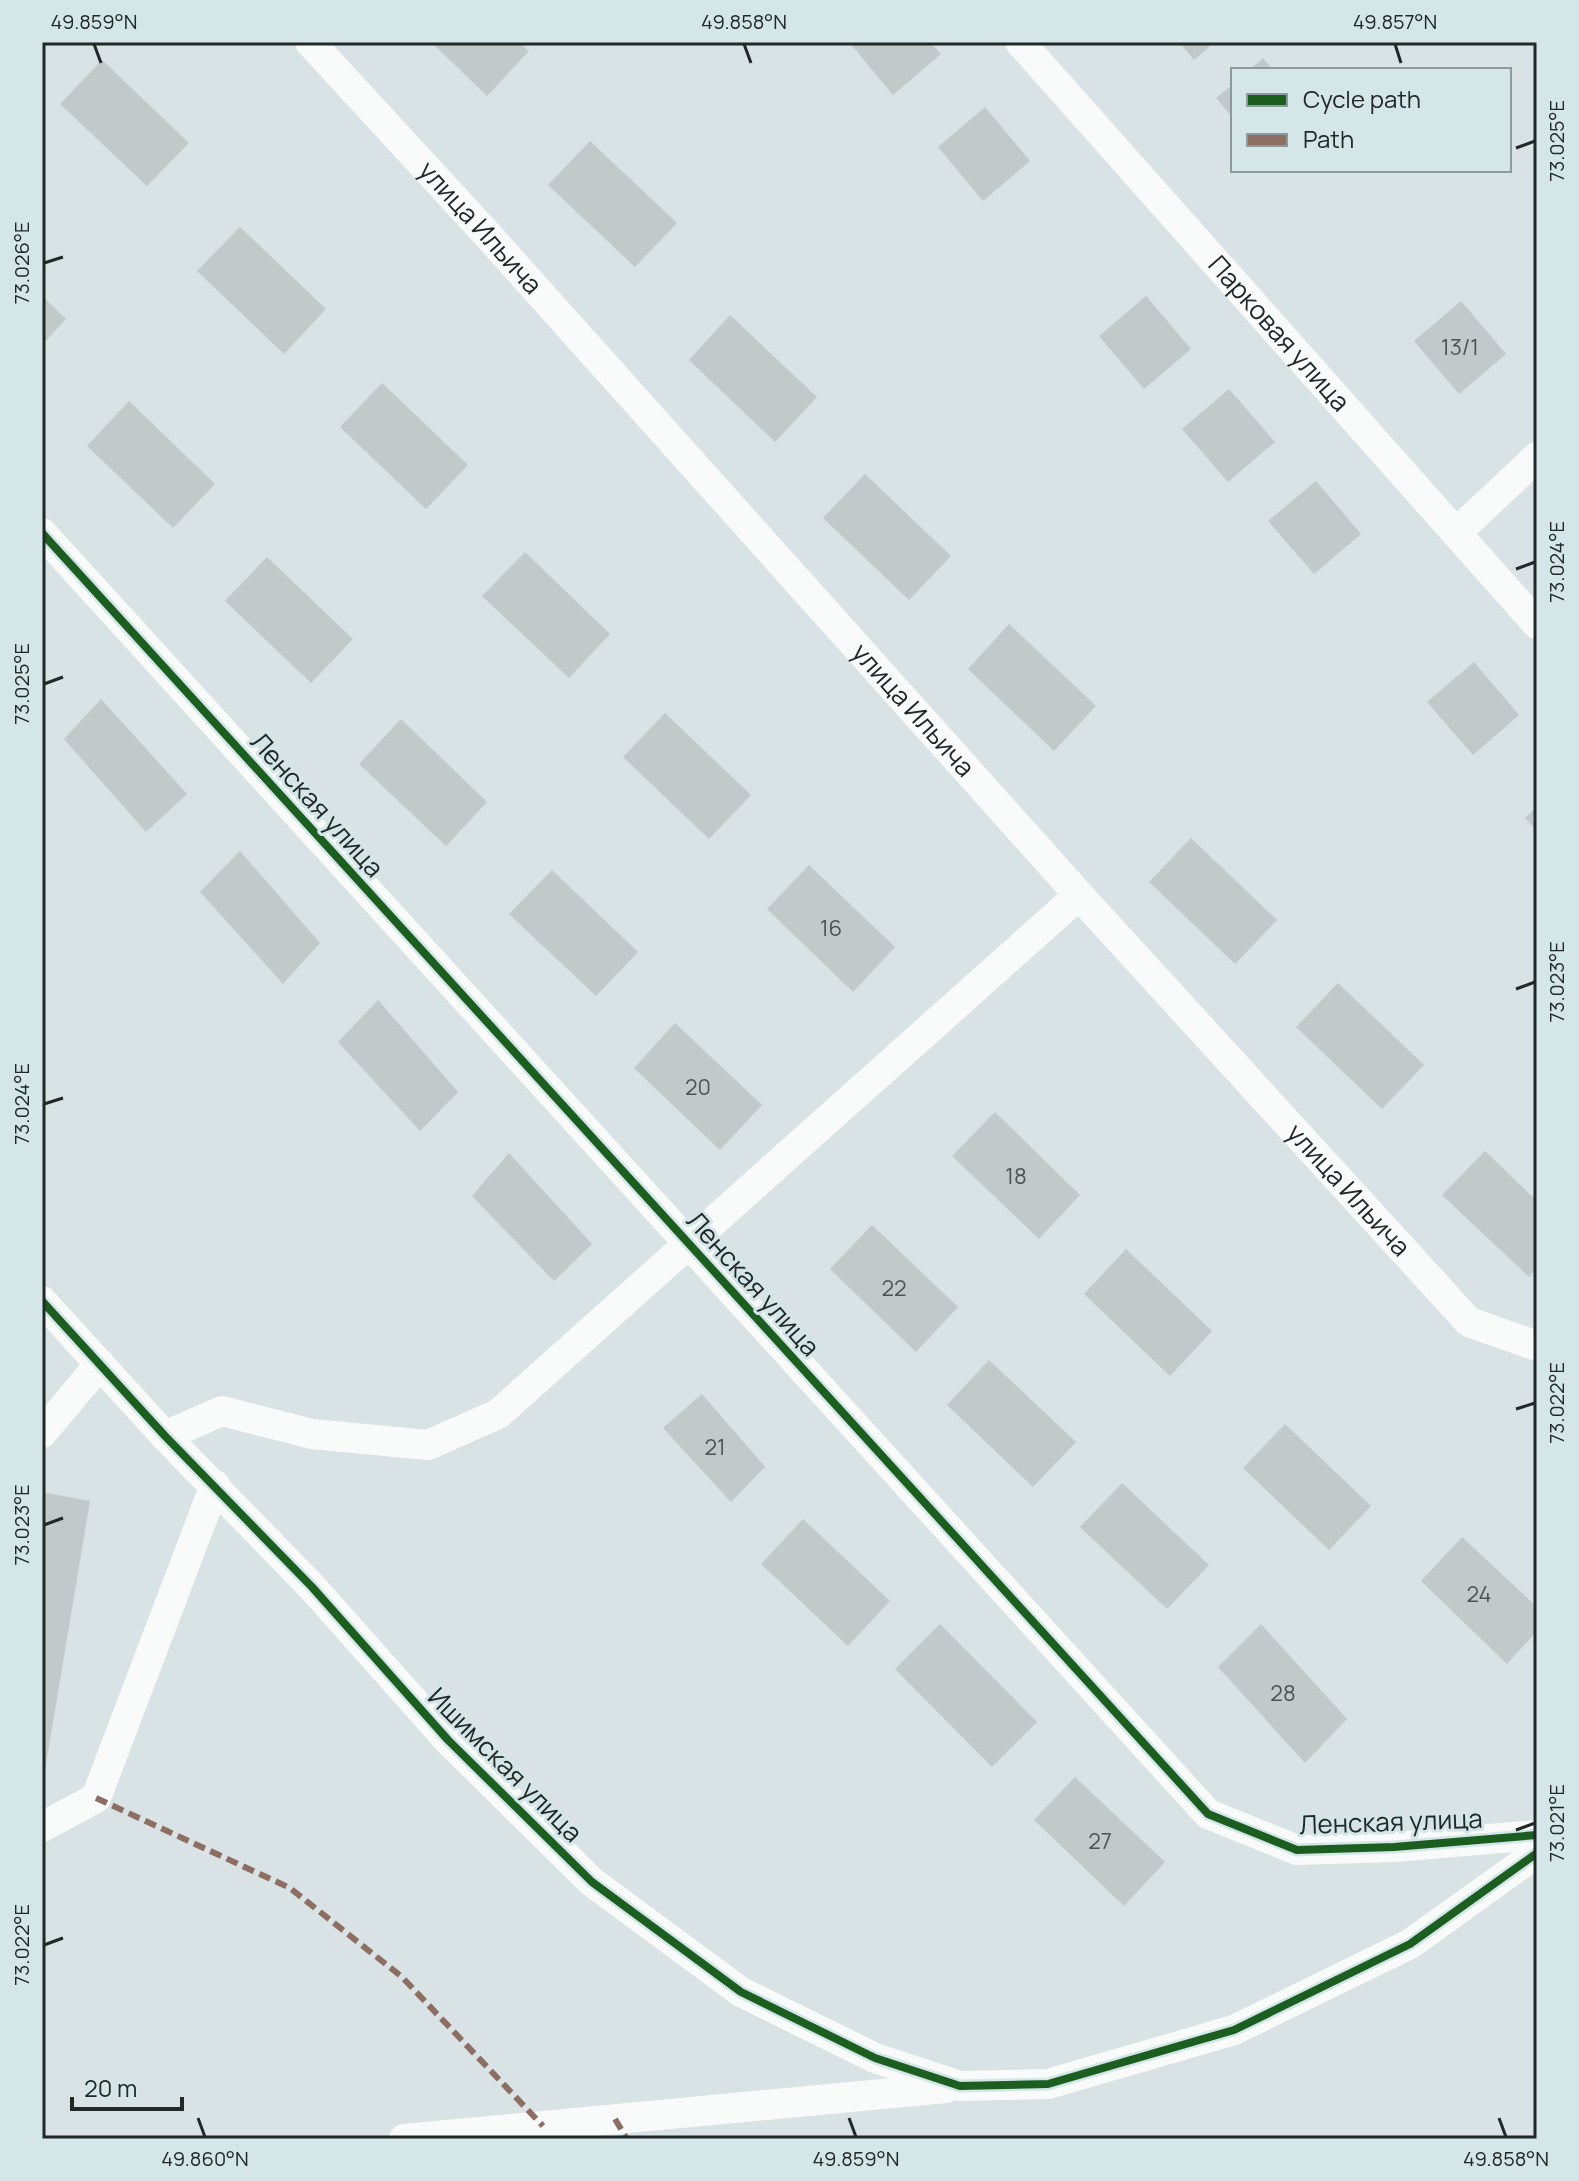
<svg xmlns="http://www.w3.org/2000/svg" width="1579" height="2181" font-family="Manrope,sans-serif">
	<style>
		.building { fill: #c2c9ca }
		.lines { fill: none; stroke-linecap: round; stroke-linejoin: round }
		.minor { stroke: #f9fbfb; stroke-width: 30 }
		.quiet { stroke: #8d6e63; stroke-width: 6; stroke-dasharray: 12 6; stroke-linecap: butt }
		.cycleway-casing { stroke: #d4e6e8; stroke-width: 13 }
		.cycleway { stroke: #1b5e20; stroke-width: 8 }
		.ticks { fill: none; stroke: #212828; stroke-width: 3 }
		.labels { text-anchor: middle; stroke-width: 6; stroke-linejoin: round; paint-order: stroke }
		.number-label { font-size: 22px; fill: #4c5353 }
		.street-label { font-size: 26px; fill: #212828; stroke: #d4e6e8 }
		.neatline { fill: none; stroke: #212828; stroke-width: 3 }
		.ticks-label { font-size: 20px; text-anchor: middle; fill: #212828 }
	</style>
	<rect width="100%" height="100%" fill="#d9e2e4"/>
	<!-- building -->
	<g class="building">
		<polygon points="431,42 519,42 529,51 487,96"/>
		<polygon points="849,42 930,42 941,54 893,95"/>
		<polygon points="1179,42 1215,42 1194,60"/>
		<polygon points="1263,58 1273,70 1249,70"/>
		<polygon points="102,60 189,143 147,186 60,104"/>
		<polygon points="1233,84 1233,118 1216,98"/>
		<polygon points="985,107 1030,161 983,201 938,147"/>
		<polygon points="590,141 677,223 635,267 548,185"/>
		<polygon points="240,227 326,309 284,354 197,271"/>
		<polygon points="42,296 66,319 42,345"/>
		<polygon points="1146,296 1191,349 1144,389 1099,336"/>
		<polygon points="1461,301 1506,354 1459,394 1414,341"/>
		<polygon points="730,315 817,397 775,442 689,360"/>
		<polygon points="382,383 468,465 426,509 340,427"/>
		<polygon points="1229,389 1275,442 1228,482 1182,429"/>
		<polygon points="129,401 215,484 173,528 87,446"/>
		<polygon points="865,474 951,556 909,600 823,518"/>
		<polygon points="1316,481 1361,534 1314,574 1268,521"/>
		<polygon points="525,552 610,634 569,678 482,596"/>
		<polygon points="267,557 353,639 311,683 225,601"/>
		<polygon points="1009,624 1096,706 1054,751 968,669"/>
		<polygon points="1474,662 1519,715 1473,755 1427,702"/>
		<polygon points="101,699 187,794 146,832 64,739"/>
		<polygon points="665,713 751,795 709,839 623,757"/>
		<polygon points="401,719 487,802 446,846 359,764"/>
		<polygon points="1537,807 1537,831 1525,818"/>
		<polygon points="1191,838 1277,920 1235,964 1149,882"/>
		<polygon points="240,851 320,943 283,984 200,892"/>
		<polygon points="809,865 895,947 853,992 767,909"/>
		<polygon points="552,870 638,952 596,996 509,914"/>
		<polygon points="1338,983 1424,1065 1382,1109 1296,1027"/>
		<polygon points="378,1000 458,1092 420,1131 338,1042"/>
		<polygon points="675,1023 762,1105 720,1150 634,1068"/>
		<polygon points="995,1112 1080,1195 1039,1239 952,1156"/>
		<polygon points="1485,1151 1537,1201 1537,1268 1529,1277 1442,1195"/>
		<polygon points="509,1153 592,1244 554,1281 472,1196"/>
		<polygon points="872,1225 958,1307 916,1352 830,1269"/>
		<polygon points="1126,1249 1212,1331 1170,1376 1084,1294"/>
		<polygon points="989,1360 1076,1442 1033,1487 947,1405"/>
		<polygon points="702,1394 765,1467 731,1502 663,1428"/>
		<polygon points="1285,1424 1371,1506 1329,1550 1243,1468"/>
		<polygon points="1122,1483 1209,1565 1167,1609 1080,1527"/>
		<polygon points="42,1492 90,1501 44,1776 42,1776"/>
		<polygon points="803,1519 890,1601 848,1646 761,1564"/>
		<polygon points="1462,1537 1537,1607 1537,1631 1507,1664 1421,1581"/>
		<polygon points="940,1624 1037,1722 992,1767 895,1669"/>
		<polygon points="1261,1624 1347,1719 1305,1763 1218,1667"/>
		<polygon points="1075,1777 1165,1862 1124,1906 1034,1820"/>
	</g>
	<g class="lines">
		<!-- minor -->
		<g class="minor">
			<path id="s1" d="M 310,42 L 484,231 L 1079,895 L 1469,1322 L 1537,1346"/>
			<path id="s2" d="M 1020,42 L 1537,624"/>
			<polyline points="42,533 1208,1814 1297,1850 1394,1847 1537,1835"/>
			<polyline points="1456,533 1537,457"/>
			<polyline points="42,1301 165,1436 312,1587 448,1740 592,1882 741,1992 875,2058 960,2086 1048,2084 1234,2030 1410,1944 1537,1853"/>
			<polyline points="42,1433 100,1364"/>
			<polyline points="165,1436 222,1411 312,1434 428,1445 498,1414 1079,895"/>
			<polyline points="42,1827 96,1798 215,1485"/>
			<polyline points="404,2139 946,2088"/>
		</g>
		<!-- quiet -->
		<g class="quiet">
			<polyline points="96,1798 290,1888 402,1977 543,2126"/>
			<polyline points="615,2119 627,2139"/>
		</g>
		<!-- cycleway casing -->
		<g class="cycleway-casing">
			<g id="cycleway">
				<polyline points="42,533 1208,1814 1297,1850 1394,1847 1537,1835"/>
				<polyline points="42,1301 165,1436 312,1587 448,1740 592,1882 741,1992 875,2058 960,2086 1048,2084 1234,2030 1410,1944 1537,1853"/>
			</g>
		</g>
		<!-- cycleway -->
		<use href="#cycleway" class="cycleway"/>
	</g>
	<!-- ticks -->
	<path class="ticks" d="M 94,44 L 101,63M 744,44 L 751,63M 1395,44 L 1401,63M 1516,148 L 1535,141M 44,263 L 63,257M 1516,569 L 1535,562M 44,684 L 63,677M 1516,989 L 1535,982M 44,1104 L 63,1098M 1516,1409 L 1535,1403M 44,1525 L 63,1518M 1516,1830 L 1535,1823M 44,1945 L 63,1938M 198,2118 L 205,2137M 849,2118 L 856,2137M 1499,2118 L 1506,2137"/>
	<g class="labels">
		<!-- number labels -->
		<g class="number-label">
			<text x="1460" y="355">13/1</text>
			<text x="831" y="936">16</text>
			<text x="698" y="1095">20</text>
			<text x="1016" y="1184">18</text>
			<text x="894" y="1296">22</text>
			<text x="715" y="1455">21</text>
			<text x="1479" y="1602">24</text>
			<text x="1283" y="1701">28</text>
			<text x="1100" y="1849">27</text>
		</g>
		<!-- street labels -->
		<g class="street-label">
			<text dy="9" stroke="none"><textPath href="#s1" startOffset="252">улица Ильича</textPath></text>
			<text dy="9" stroke="none"><textPath href="#s2" startOffset="390">Парковая улица</textPath></text>
			<text dy="9" stroke="none"><textPath href="#s1" startOffset="900">улица Ильича</textPath></text>
			<text transform="translate(317 805) rotate(48)" y="9">Ленская улица</text>
			<text dy="9" stroke="none"><textPath href="#s1" startOffset="1548">улица Ильича</textPath></text>
			<text transform="translate(753 1284) rotate(48)" y="9">Ленская улица</text>
			<text transform="translate(505 1765) rotate(45)" y="9">Ишимская улица</text>
			<text transform="translate(1391 1822) rotate(-2)" y="9">Ленская улица</text>
		</g>
	</g>
	<!-- border -->
	<rect width="1579" height="2181" fill="none" stroke="#d4e6e8" stroke-width="88"/>
	<!-- legend -->
	<rect x="1231" y="68" width="280" height="104" fill="#d4e6e8" stroke="#8c9a9b" stroke-width="2"/>
	<rect x="1247" y="94" width="40" height="12" fill="#1b5e20" stroke="#8c9a9b" stroke-width="2"/>
	<text x="1303" y="108" font-size="24" fill="#212828">Cycle path</text>
	<rect x="1247" y="134" width="40" height="12" fill="#8d6e63" stroke="#8c9a9b" stroke-width="2"/>
	<text x="1303" y="148" font-size="24" fill="#212828">Path</text>
	<!-- scale -->
	<path d="M72 2097v12h110v-12" fill="none" stroke="#212828" stroke-width="4"/>
	<text x="84" y="2097" font-size="24" fill="#212828" stroke="#d4e6e8" stroke-width="6" paint-order="stroke">20 m</text>
	<rect x="44" y="44" width="1491" height="2093" class="neatline"/>
	<g class="ticks-label">
		<text x="94" y="29">49.859°N</text>
		<text x="744" y="29">49.858°N</text>
		<text x="1395" y="29">49.857°N</text>
		<text transform="translate(1557 141) rotate(-90)" y="7">73.025°E</text>
		<text transform="translate(22 263) rotate(-90)" y="7">73.026°E</text>
		<text transform="translate(1557 562) rotate(-90)" y="7">73.024°E</text>
		<text transform="translate(22 684) rotate(-90)" y="7">73.025°E</text>
		<text transform="translate(1557 982) rotate(-90)" y="7">73.023°E</text>
		<text transform="translate(22 1104) rotate(-90)" y="7">73.024°E</text>
		<text transform="translate(1557 1403) rotate(-90)" y="7">73.022°E</text>
		<text transform="translate(22 1525) rotate(-90)" y="7">73.023°E</text>
		<text transform="translate(1557 1823) rotate(-90)" y="7">73.021°E</text>
		<text transform="translate(22 1945) rotate(-90)" y="7">73.022°E</text>
		<text x="205" y="2166">49.860°N</text>
		<text x="856" y="2166">49.859°N</text>
		<text x="1506" y="2166">49.858°N</text>
	</g>
</svg>
